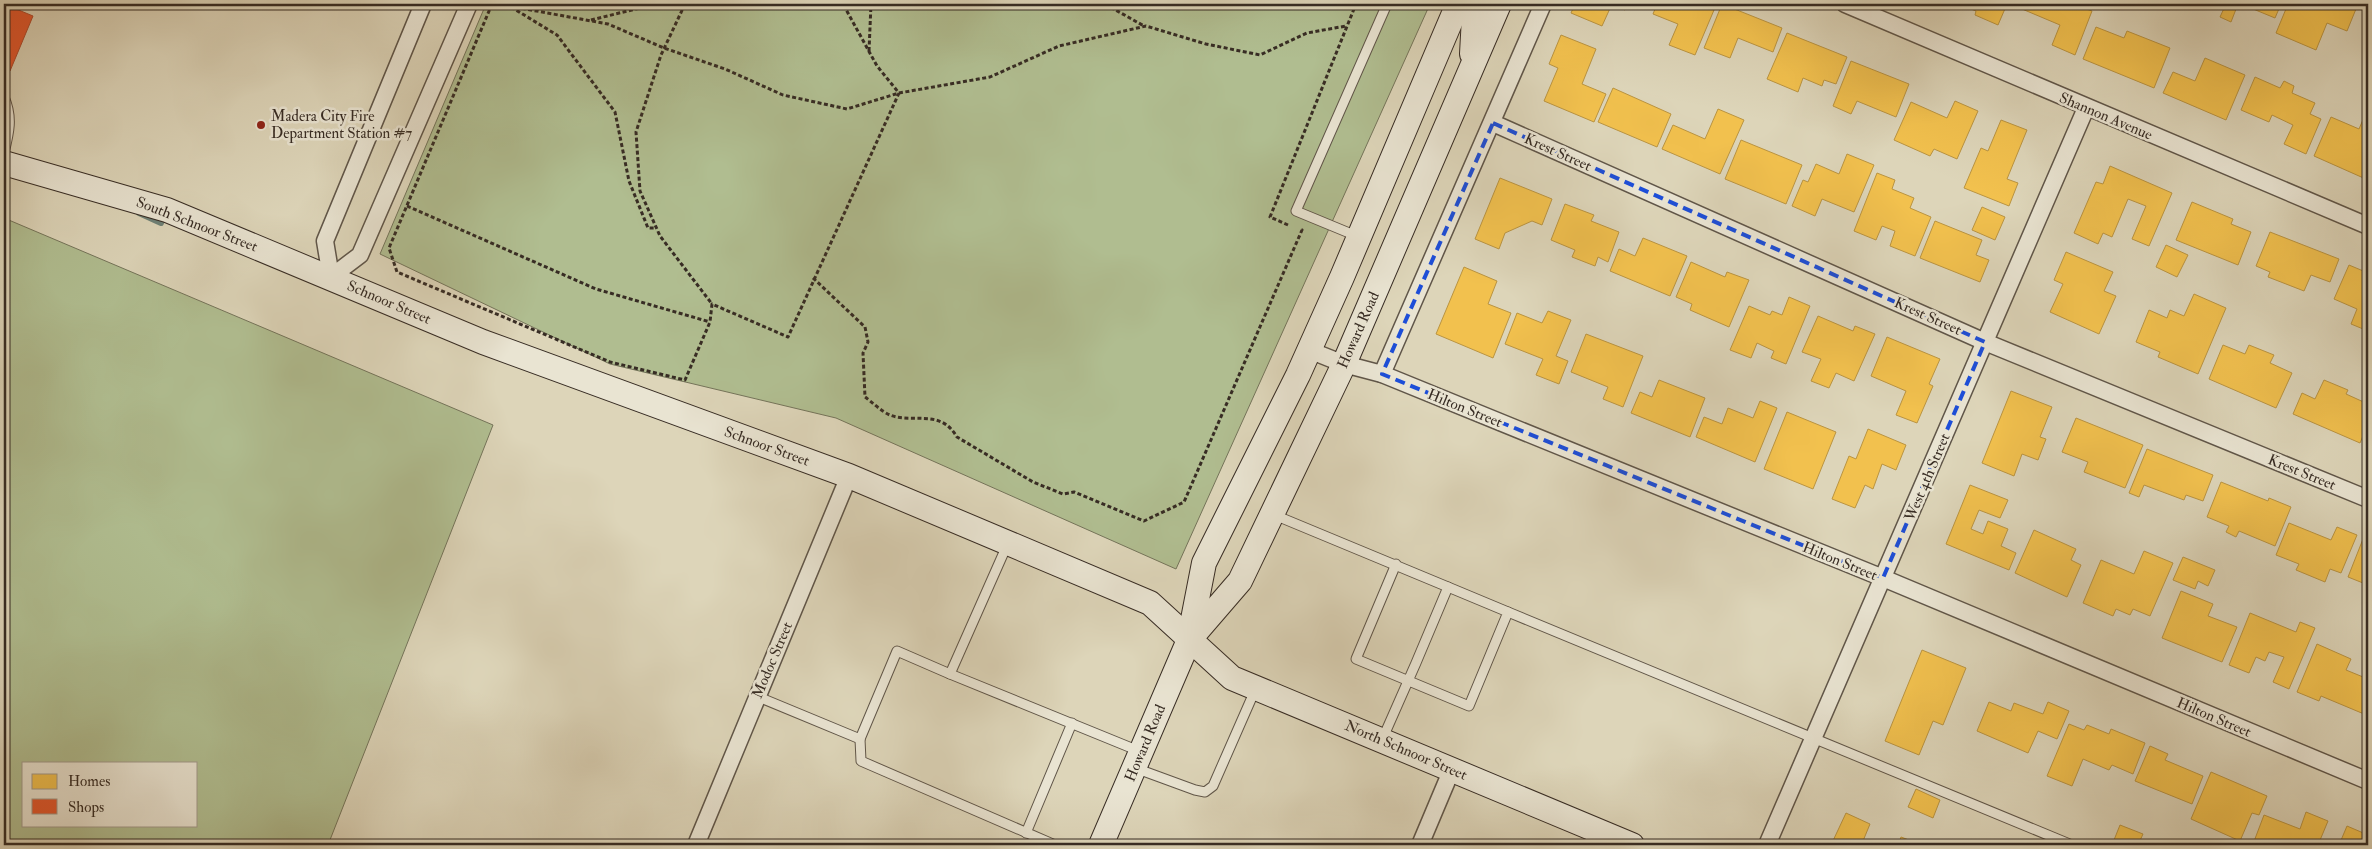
<svg xmlns="http://www.w3.org/2000/svg" width="2372" height="849" font-family="'IM FELL Double Pica',serif">
	<style>
		.green { fill: #b0bd90; stroke: #74745a; fill-rule: evenodd }
		.homes { fill: #f2c14e; stroke: #ba9441 }
		.shops { fill: #e4572e; stroke: #b04a2b }
		.lines { fill: none; stroke-linecap: round; stroke-linejoin: round }
		.stream { stroke: #6e8177; stroke-width: 6 }
		.lane-casing { stroke: #605649; stroke-width: 11 }
		.street-casing { stroke: #605649; stroke-width: 19 }
		.secondary-casing { stroke: #372c24; stroke-width: 26 }
		.path { stroke: #372c24; stroke-width: 3; stroke-dasharray: 4 2.5; stroke-linecap: butt }
		.lane { stroke: #e9e4d2; stroke-width: 9 }
		.street { stroke: #e9e4d2; stroke-width: 16 }
		.secondary { stroke: #e9e4d2; stroke-width: 24 }
		.marked { fill: none; stroke: #1d4ed8; stroke-width: 4; stroke-dasharray: 10 6; stroke-linejoin: round }
		.poi-dot { fill: #8f2418; stroke: #e9e4d2; stroke-width: 2 }
		.labels { text-anchor: middle; stroke-width: 5; stroke-linejoin: round; paint-order: stroke }
		.poi-label { font-size: 15px; fill: #372c24; stroke: #e9e4d2; text-anchor: start }
		.street-label { font-size: 15px; fill: #372c24; stroke: #e9e4d2 }
	</style>
	<rect width="100%" height="100%" fill="#ddd5b9"/>
	<filter id="stains"><feTurbulence type="fractalNoise" baseFrequency=".004" numOctaves="4"/><feColorMatrix values="0 0 0 0 .2 0 0 0 0 .09 0 0 0 0 .02 0 0 0 .5 -.17"/></filter>
	<radialGradient id="worn" r=".72"><stop offset=".6" stop-color="#630" stop-opacity="0"/><stop offset="1" stop-color="#630" stop-opacity=".3"/></radialGradient>
	<!-- green -->
	<g class="green">
		<polygon points="486,4 1430,4 1176,569 836,418 610,364 380,254"/>
		<path d="M 4,218 L 493,425 L 328,845 L 4,845 ZM 24,763 L 196,763 L 196,825 L 24,825 Z"/>
	</g>
	<!-- homes -->
	<g class="homes">
		<polygon points="1575,4 1627,4 1625,10 1612,4 1602,26 1571,13"/>
		<polygon points="1657,4 1698,4 1714,10 1695,55 1669,45 1678,24 1653,14"/>
		<polygon points="1722,4 1782,28 1773,52 1738,38 1730,58 1704,48"/>
		<polygon points="1959,4 2007,4 1998,25 1975,15 1976,11"/>
		<polygon points="2024,4 2082,4 2081,7 2092,11 2075,55 2052,45 2060,25 2022,9"/>
		<polygon points="2226,4 2238,4 2231,22 2220,17"/>
		<polygon points="2241,4 2281,4 2275,18"/>
		<polygon points="2288,4 2358,4 2347,31 2327,23 2316,50 2276,33"/>
		<polygon points="2096,27 2124,38 2127,31 2170,48 2154,88 2083,59"/>
		<polygon points="1787,33 1847,57 1836,84 1824,80 1822,86 1803,78 1798,92 1767,79"/>
		<polygon points="1561,35 1596,49 1582,84 1606,94 1594,122 1544,101 1558,68 1549,64"/>
		<polygon points="2205,58 2245,75 2226,120 2163,93 2173,72 2195,81"/>
		<polygon points="1851,61 1909,84 1896,117 1857,101 1851,114 1833,106"/>
		<polygon points="2255,77 2280,88 2284,81 2294,86 2292,93 2315,103 2310,114 2321,119 2306,154 2284,144 2293,125 2272,115 2269,122 2241,110"/>
		<polygon points="1613,88 1671,114 1657,147 1598,122"/>
		<polygon points="1955,101 1978,111 1957,159 1934,149 1930,156 1894,140 1911,102 1947,118"/>
		<polygon points="2368,108 2368,180 2314,156 2331,117 2359,129"/>
		<polygon points="1718,109 1744,120 1720,174 1662,149 1673,125 1705,139"/>
		<polygon points="2001,120 2027,130 2007,179 2018,183 2009,206 1964,188 1981,148 1988,151"/>
		<polygon points="1741,140 1802,165 1786,204 1725,179"/>
		<polygon points="1847,154 1874,165 1854,212 1822,199 1815,216 1792,206 1803,180 1808,182 1816,164 1839,174"/>
		<polygon points="2110,166 2172,193 2149,246 2132,239 2146,206 2128,199 2112,237 2103,233 2098,244 2074,233 2096,182 2103,184"/>
		<polygon points="1877,173 1895,180 1892,189 1914,198 1910,208 1931,217 1915,256 1890,246 1895,231 1882,226 1876,240 1854,231"/>
		<polygon points="1500,178 1552,199 1542,225 1532,221 1505,233 1499,249 1475,239"/>
		<polygon points="2192,202 2233,219 2231,224 2251,232 2238,265 2176,240"/>
		<polygon points="1565,204 1594,215 1591,221 1619,232 1608,262 1598,257 1595,266 1572,257 1575,250 1551,240"/>
		<polygon points="1982,207 2005,217 1995,240 1972,230"/>
		<polygon points="1935,221 1982,240 1976,255 1989,260 1980,282 1920,258"/>
		<polygon points="2270,232 2339,259 2330,282 2311,275 2304,291 2268,277 2270,272 2256,266"/>
		<polygon points="1643,238 1687,256 1670,296 1610,271 1619,249 1635,256"/>
		<polygon points="2166,245 2188,255 2177,277 2156,267"/>
		<polygon points="2066,252 2113,272 2104,291 2116,296 2099,334 2050,312 2063,284 2054,280"/>
		<polygon points="1691,262 1725,277 1727,272 1749,280 1729,327 1690,310 1692,304 1676,297"/>
		<polygon points="2349,265 2368,273 2368,331 2351,324 2357,309 2334,299"/>
		<polygon points="1464,267 1497,281 1488,304 1511,313 1493,358 1436,334"/>
		<polygon points="2194,294 2226,308 2198,374 2158,357 2160,352 2136,342 2149,310 2167,318 2170,310 2184,316"/>
		<polygon points="1789,297 1810,306 1786,364 1771,358 1774,351 1757,343 1751,358 1730,350 1749,306 1770,315 1772,311 1782,315"/>
		<polygon points="1548,311 1571,320 1556,356 1568,361 1559,384 1536,375 1543,359 1505,344 1517,313 1542,323"/>
		<polygon points="1818,316 1853,331 1855,326 1875,334 1854,381 1836,373 1829,388 1811,381 1821,359 1802,352"/>
		<polygon points="1586,334 1643,356 1623,407 1603,399 1608,387 1571,372"/>
		<polygon points="1887,337 1940,359 1929,384 1933,386 1917,423 1896,415 1906,391 1871,376"/>
		<polygon points="2223,345 2245,354 2249,345 2274,355 2270,363 2292,373 2276,408 2209,379"/>
		<polygon points="1659,380 1705,398 1690,437 1631,413 1640,392 1652,397"/>
		<polygon points="2324,380 2348,390 2346,394 2368,404 2368,424 2360,443 2293,414 2302,393 2315,399"/>
		<polygon points="2011,391 2052,407 2040,437 2046,439 2038,460 2022,454 2014,476 1982,463"/>
		<polygon points="1760,401 1777,408 1755,462 1696,437 1704,417 1722,424 1728,408 1753,418"/>
		<polygon points="1787,412 1836,432 1813,489 1764,469"/>
		<polygon points="2076,418 2143,445 2125,488 2084,472 2088,462 2062,452"/>
		<polygon points="1868,429 1906,445 1896,470 1882,464 1873,489 1865,485 1855,508 1832,499 1849,456 1856,459"/>
		<polygon points="2147,449 2213,475 2203,501 2186,495 2184,500 2144,485 2139,497 2129,493"/>
		<polygon points="2221,482 2268,501 2269,498 2291,507 2275,546 2239,531 2236,537 2226,532 2229,526 2207,517"/>
		<polygon points="1970,485 2008,500 2000,518 1979,510 1971,529 1983,534 1988,521 2008,529 2001,546 2016,553 2009,570 1946,544"/>
		<polygon points="2289,523 2331,540 2337,527 2357,535 2341,573 2330,569 2325,582 2296,570 2299,564 2276,555"/>
		<polygon points="2034,530 2076,549 2071,560 2081,565 2067,597 2015,573"/>
		<polygon points="2363,539 2368,542 2368,585 2348,577"/>
		<polygon points="2144,551 2173,563 2150,616 2133,609 2130,615 2116,609 2113,616 2083,603 2101,560 2134,574"/>
		<polygon points="2183,557 2215,570 2208,586 2198,581 2195,589 2173,580"/>
		<polygon points="2181,591 2213,604 2208,616 2237,627 2222,662 2162,638"/>
		<polygon points="2250,613 2296,632 2300,622 2315,628 2289,689 2273,682 2284,657 2269,652 2265,661 2256,657 2249,673 2229,665"/>
		<polygon points="2317,644 2351,659 2346,670 2368,679 2368,703 2364,714 2321,696 2319,701 2297,692"/>
		<polygon points="1922,650 1966,668 1943,725 1933,721 1919,755 1885,741"/>
		<polygon points="1989,702 2011,711 2014,703 2043,714 2048,702 2069,711 2057,739 2038,731 2028,753 1977,731"/>
		<polygon points="2069,724 2084,730 2087,725 2109,734 2111,729 2145,743 2133,774 2112,765 2109,770 2083,759 2072,786 2047,776"/>
		<polygon points="2150,746 2168,754 2165,760 2203,776 2192,804 2135,781"/>
		<polygon points="2211,772 2267,796 2259,815 2252,813 2240,841 2191,819"/>
		<polygon points="1916,789 1940,800 1933,818 1908,807"/>
		<polygon points="2306,812 2328,821 2318,845 2253,844 2264,815 2300,829"/>
		<polygon points="1846,813 1870,824 1863,841 1873,845 1831,845"/>
		<polygon points="2120,825 2143,834 2138,845 2112,845"/>
		<polygon points="2347,826 2368,835 2368,845 2339,845"/>
		<polygon points="1901,837 1922,845 1898,845"/>
	</g>
	<!-- shops -->
	<polygon class="shops" points="4,4 33,16 10,71 4,69"/>
	<g class="lines">
		<!-- stream -->
		<polyline class="stream" points="139,213 161,223"/>
		<!-- lane casing -->
		<g class="lane-casing">
			<g id="lane">
				<path d="M 4,97 C 13,117 9,133 4,153"/>
				<polyline points="1359,237 1296,211 1387,4"/>
				<polyline points="1272,514 1448,587"/>
				<polyline points="1508,612 2072,845"/>
				<polyline points="950,674 1139,751"/>
				<polyline points="756,696 860,739 897,651 950,674 1008,543"/>
				<polyline points="860,739 861,761 1055,845"/>
				<path d="M 1382,740 C 1405,689 1427,638 1448,587 L 1508,612 L 1469,706 L 1356,659 L 1396,564"/>
				<polyline points="1135,768 1195,790 1205,792 1213,786 1256,688"/>
				<polyline points="1026,833 1072,723"/>
			</g>
		</g>
		<!-- street casing -->
		<g class="street-casing">
			<g id="street">
				<polyline points="423,4 325,241 331,277 360,255 469,4"/>
				<polyline points="1845,4 2368,226"/>
				<polyline points="1493,123 1985,342 2368,499"/>
				<polyline points="1309,350 1344,364 1382,374 1883,578 2368,781"/>
				<polyline points="1382,374 1543,4"/>
				<polyline points="696,845 849,476"/>
				<polyline points="1420,845 1452,769"/>
				<polyline points="1767,845 2086,108"/>
			</g>
		</g>
		<!-- secondary casing -->
		<g class="secondary-casing">
			<g id="secondary">
				<polyline points="1472,54 1474,17 1479,4"/>
				<polyline points="4,163 167,210 483,342 849,476 1008,543 1150,603 1232,678 1632,845"/>
				<polyline points="1190,639 1240,581 1344,364 1499,4"/>
				<polyline points="1101,845 1189,640 1204,563 1298,375 1342,277 1458,4"/>
			</g>
		</g>
		<!-- path -->
		<g class="path">
			<polyline points="492,4 389,248 397,272 610,362 685,380 710,322 712,304 788,337 899,93 877,66 843,4"/>
			<polyline points="503,4 509,4"/>
			<polyline points="685,4 661,55 636,132 640,191 660,236 712,304"/>
			<polyline points="1105,4 1144,26"/>
			<polyline points="509,6 608,24 664,48 725,69 783,95 847,109 899,93 990,77 1059,46 1146,26 1206,44 1260,55 1307,33 1346,26"/>
			<polyline points="511,7 557,35 615,112 629,181 648,228 656,228"/>
			<polyline points="591,20 656,4"/>
			<polyline points="869,51 871,4"/>
			<polyline points="407,206 596,289 710,322"/>
			<polyline points="1288,225 1270,217 1356,4"/>
			<path d="M 813,278 L 865,327 L 868,342 L 863,353 L 865,397 C 872,402 882,412 890,415 C 913,424 940,408 957,437 L 1033,482 L 1063,494 L 1074,492 L 1144,521 L 1184,502 L 1302,230 L 1299,229"/>
		</g>
		<!-- lane -->
		<use href="#lane" class="lane"/>
		<!-- street -->
		<use href="#street" class="street"/>
		<!-- secondary -->
		<use href="#secondary" class="secondary"/>
	</g>
	<!-- marked area -->
	<path class="marked" d="M 1493,123 L 1985,342 L 1883,578 L 1382,374 Z"/>
	<!-- markers -->
	<circle class="poi-dot" cx="261" cy="125" r="5"/>
	<g class="labels">
		<!-- poi labels -->
		<g class="poi-label">
			<text x="271" y="121">Madera City Fire<tspan x="271" dy="17">Department Station #7</tspan></text>
		</g>
		<!-- street labels -->
		<g class="street-label">
			<text transform="translate(2106 116) rotate(23)" y="5">Shannon Avenue</text>
			<text transform="translate(1558 152) rotate(24)" y="5">Krest Street</text>
			<text transform="translate(197 224) rotate(21)" y="5">South Schnoor Street</text>
			<text transform="translate(389 302) rotate(23)" y="5">Schnoor Street</text>
			<text transform="translate(1928 316) rotate(24)" y="5">Krest Street</text>
			<text transform="translate(1358 330) rotate(-66)" y="5">Howard Road</text>
			<text transform="translate(1465 408) rotate(22)" y="5">Hilton Street</text>
			<text transform="translate(767 446) rotate(20)" y="5">Schnoor Street</text>
			<text transform="translate(2302 472) rotate(22)" y="5">Krest Street</text>
			<text transform="translate(1927 477) rotate(-67)" y="5">West 4th Street</text>
			<text transform="translate(1840 561) rotate(22)" y="5">Hilton Street</text>
			<text transform="translate(772 660) rotate(-67)" y="5">Modoc Street</text>
			<text transform="translate(2214 717) rotate(23)" y="5">Hilton Street</text>
			<text transform="translate(1145 743) rotate(-67)" y="5">Howard Road</text>
			<text transform="translate(1406 750) rotate(23)" y="5">North Schnoor Street</text>
		</g>
	</g>
	<!-- margin -->
	<rect width="2372" height="849" fill="none" stroke="#ddd5b9" stroke-width="20"/>
	<rect x="5" y="5" width="2362" height="839" fill="none" stroke="#372c24" stroke-width="2.5"/>
	<rect x="10" y="10" width="2352" height="829" fill="none" stroke="#372c24"/>
	<!-- legend -->
	<rect x="22" y="762" width="175" height="65" fill="#e9e4d2" stroke="#a29a8c"/>
	<rect x="32" y="774" width="25" height="15" fill="#f2c14e" stroke="#a29a8c"/>
	<text x="68" y="786" font-size="15" fill="#372c24">Homes</text>
	<rect x="32" y="799" width="25" height="15" fill="#e4572e" stroke="#a29a8c"/>
	<text x="68" y="812" font-size="15" fill="#372c24">Shops</text>
	<rect width="100%" height="100%" filter="url(#stains)"/>
	<rect width="100%" height="100%" fill="url(#worn)"/>
</svg>
